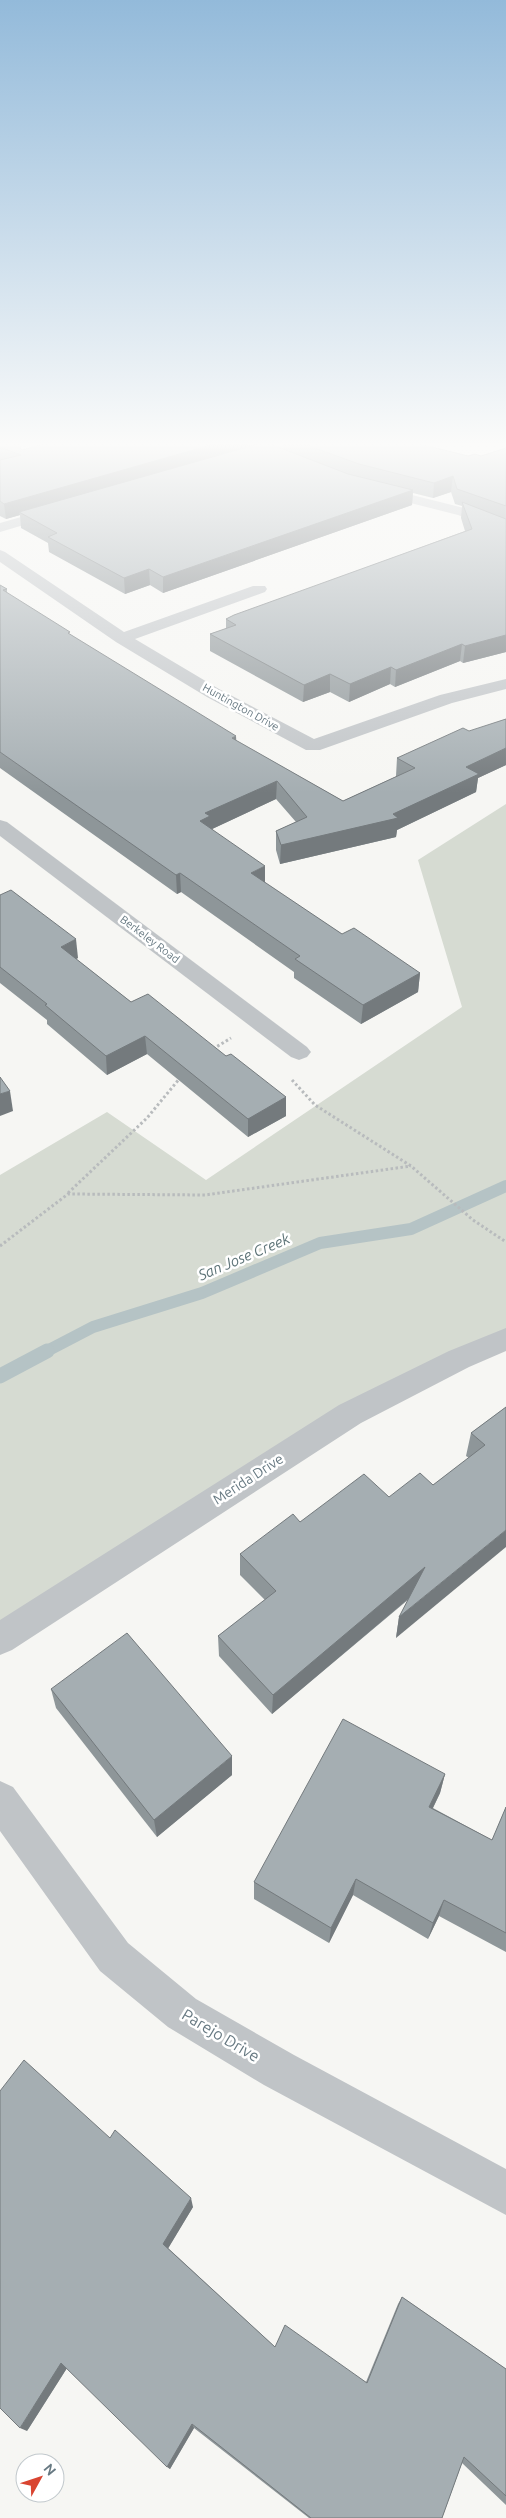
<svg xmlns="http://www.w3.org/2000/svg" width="506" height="2518" font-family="Ubuntu,sans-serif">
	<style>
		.green { fill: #d6dbd2 }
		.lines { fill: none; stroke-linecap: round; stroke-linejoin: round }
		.stream-far1 { stroke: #b5c3c5; stroke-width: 12 }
		.stream { stroke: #b5c3c5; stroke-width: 15 }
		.path { stroke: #b8bbbd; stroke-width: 3; stroke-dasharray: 2.5 2.5; stroke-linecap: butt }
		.minor { fill: #c0c4c7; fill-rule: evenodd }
		.tertiary { fill: #c0c4c7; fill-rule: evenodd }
		.wall { fill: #8e9699 }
		.shaded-wall { fill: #747a7d }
		.building { fill: #a5aeb2; stroke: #747a7d }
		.labels { text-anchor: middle; stroke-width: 5; stroke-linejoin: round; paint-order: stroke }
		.far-street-label { font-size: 11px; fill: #677982; stroke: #fff }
		.street-label { font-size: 14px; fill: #677982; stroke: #fff }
		.water-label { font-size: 15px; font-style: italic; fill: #5e7478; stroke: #fff }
		.near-street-label { font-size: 16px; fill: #677982; stroke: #fff }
	</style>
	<rect width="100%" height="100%" fill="#f6f6f3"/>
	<!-- green -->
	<polygon class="green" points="506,804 506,1339 458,1359 0,1639 0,1175 107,1112 206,1180 462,1007 418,860"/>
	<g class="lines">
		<!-- stream-far1 -->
		<polyline class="stream-far1" points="45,1352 93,1327 202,1293 320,1243 411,1229 506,1186"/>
		<!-- stream -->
		<polyline class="stream" points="0,1376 47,1351"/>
		<!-- path -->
		<g class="path">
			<polyline points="213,1049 231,1038"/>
			<polyline points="292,1080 315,1105 411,1166 473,1220 506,1242"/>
			<polyline points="68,1193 147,1118 180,1078"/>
			<polyline points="0,1246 68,1194 205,1195 411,1166"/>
		</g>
		<!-- minor -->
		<g class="minor">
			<polygon points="241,441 257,441 295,460 293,463 283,463 242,444"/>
			<polygon points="376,486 468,509 506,524 506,533 458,515 371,493 369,490"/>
			<polygon points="0,550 5,552 124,632 253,586 265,586 267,589 265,592 135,639 219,689 314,739 440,695 506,679 506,689 452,703 320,750 306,750 207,697 116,642 0,562"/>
			<polygon points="0,820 7,822 307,1047 311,1052 307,1057 299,1060 291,1057 0,836"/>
			<polygon points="506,1328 506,1351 469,1367 361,1423 12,1650 0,1655 0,1620 339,1405 449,1351"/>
			<polygon points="0,1781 13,1787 128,1943 196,1999 294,2055 506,2169 506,2215 264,2085 168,2027 100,1971 0,1831"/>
		</g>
		<!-- tertiary -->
		<g class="tertiary">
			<polygon points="282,441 302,441 300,444 241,461 234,457 236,454"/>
			<polygon points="56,507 63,511 61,514 0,532 0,523"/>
		</g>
	</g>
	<!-- wall -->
	<g class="wall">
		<polygon points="0,441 22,450 55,441 250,441 250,446 264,442 260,441 277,441 268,443 283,449 283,441 408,441 468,456 481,456 506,448 506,652 463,663 460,661 395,687 390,684 349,702 330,692 303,702 210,651 210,634 226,629 226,619 465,531 461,518 462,506 455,504 451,492 433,498 413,493 412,505 163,593 150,585 125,594 49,552 48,543 21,528 20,515 6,519 0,516"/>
		<polygon points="0,585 7,589 7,593 71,635 237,741 343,801 397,776 396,776 397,758 506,719 506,765 478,778 476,792 397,830 396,837 280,864 276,850 276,831 296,822 276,799 212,829 265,883 342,934 420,973 418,992 361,1024 294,978 294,972 181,892 177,894 0,768"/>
		<polygon points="0,895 78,958 76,959 131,1002 226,1056 286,1097 286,1116 248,1137 147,1054 107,1075 47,1024 47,1020 0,983"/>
		<polygon points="506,1407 396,1638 399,1617 409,1599 272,1714 219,1656 218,1636 265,1600 240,1575 240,1554 300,1522 433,1485 469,1458 466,1456 471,1433"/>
		<polygon points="51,1689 232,1775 157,1837 56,1708"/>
		<polygon points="445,1774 440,1793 433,1808 492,1840 506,1807 506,1952 439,1916 428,1939 353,1895 329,1943 254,1899 254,1882"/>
		<polygon points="110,2138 193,2207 168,2248 275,2347 366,2382 398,2304 402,2297 506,2369 506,2505 462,2463 442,2518 309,2518 194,2428 170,2469 67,2368 27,2431"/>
	</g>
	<!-- shaded-wall -->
	<g class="shaded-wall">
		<polygon points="225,441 250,441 250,448 19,512 20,515 6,519 4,504"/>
		<polygon points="267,441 277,441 267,443"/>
		<polygon points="453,476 451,492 433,498 434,483"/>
		<polygon points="413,490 412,505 163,593 163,577"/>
		<polygon points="149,569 150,585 125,594 124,578"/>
		<polygon points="506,635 506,652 463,663 465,646"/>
		<polygon points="462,644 460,661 395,687 396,670"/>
		<polygon points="391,667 390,684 349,702 350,684"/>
		<polygon points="330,674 330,692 303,702 304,685"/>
		<polygon points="236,736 237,754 232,738"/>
		<polygon points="506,748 506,765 478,778 476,792 397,830 396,837 280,864 281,845 393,814 466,767"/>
		<polygon points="277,781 276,799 210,830 200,821 205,813"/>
		<polygon points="265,866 265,885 251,873"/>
		<polygon points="180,873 181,892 177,894 176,875"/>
		<polygon points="76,939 78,958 63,965 61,947"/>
		<polygon points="420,973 418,992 361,1024 363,1005"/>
		<polygon points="145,1036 147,1054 107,1075 106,1056"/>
		<polygon points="10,1091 13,1111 0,1116 0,1094"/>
		<polygon points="286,1097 286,1116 248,1137 248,1119"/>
		<polygon points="506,1530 506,1547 396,1638 399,1617"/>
		<polygon points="425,1567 421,1588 272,1714 273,1695"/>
		<polygon points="232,1756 232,1775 157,1837 154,1820"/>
		<polygon points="445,1774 440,1793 425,1824 429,1807"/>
		<polygon points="356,1879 353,1895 329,1943 331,1928"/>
		<polygon points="444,1900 439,1916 428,1939 433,1923"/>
		<polygon points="191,2198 193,2207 166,2252 163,2244"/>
		<polygon points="61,2363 67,2368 27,2431 20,2428"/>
		<polygon points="192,2424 194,2428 170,2469 167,2467"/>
	</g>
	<!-- building -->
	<g class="building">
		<polygon points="0,441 16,441 22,450 55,441 225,441 4,504 0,501 0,460 21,455 0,447"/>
		<polygon points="295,441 408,441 468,456 475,454 481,456 506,448 506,506 457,489 453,476 434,483 359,464"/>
		<polygon points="265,442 348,474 413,490 163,577 149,569 124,578 48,537 57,533 19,512"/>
		<polygon points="462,502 506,519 506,635 465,646 462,644 396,670 391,667 350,684 330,674 304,685 210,634 236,625 226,619 234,615 472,529"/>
		<polygon points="0,585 7,589 3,590 70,632 68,633 236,736 232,738 343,801 415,768 397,758 463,728 469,731 506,719 506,748 466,767 479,774 393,814 398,818 281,845 276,831 307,817 277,781 205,813 210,816 200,821 265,866 251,873 342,934 354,928 420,973 363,1005 295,959 300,956 180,873 176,875 0,752"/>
		<polygon points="11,890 76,939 61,947 131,1002 148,994 226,1056 231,1054 286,1097 248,1119 145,1036 106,1056 45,1005 47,1004 0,967 0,895"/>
		<polygon points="0,1077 10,1091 0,1094"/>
		<polygon points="506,1407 506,1530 399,1617 425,1567 273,1695 218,1636 276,1591 240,1554 293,1514 300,1522 364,1474 389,1497 420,1473 433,1485 485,1445 471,1433"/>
		<polygon points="127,1633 232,1756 154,1820 51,1689"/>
		<polygon points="343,1719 445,1774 429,1807 492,1840 506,1807 506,1933 444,1900 433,1923 356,1879 331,1928 254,1882"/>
		<polygon points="24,2060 110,2138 115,2130 191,2198 163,2244 275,2347 285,2325 367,2383 402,2297 506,2369 506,2496 464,2457 442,2518 311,2518 192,2424 167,2467 61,2363 20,2428 0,2408 0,2091"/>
	</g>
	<!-- sky -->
	<linearGradient id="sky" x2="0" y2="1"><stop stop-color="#93bada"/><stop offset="0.56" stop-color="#fbfbfa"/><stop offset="1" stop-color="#fbfbfa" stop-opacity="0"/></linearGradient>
	<rect width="506" height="793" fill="url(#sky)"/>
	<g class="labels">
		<!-- far-street labels -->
		<g class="far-street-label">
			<text transform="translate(241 707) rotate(29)" y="4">Huntington Drive</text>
			<text transform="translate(150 939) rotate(37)" y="4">Berkeley Road</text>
		</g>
		<!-- street labels -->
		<g class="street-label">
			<text transform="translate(248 1479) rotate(-33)" y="5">Merida Drive</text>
		</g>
		<!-- water labels -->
		<g class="water-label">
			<text transform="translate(244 1257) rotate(-23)" y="5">San Jose Creek</text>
		</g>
		<!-- near-street labels -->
		<g class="near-street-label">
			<text transform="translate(221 2035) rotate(31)" y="6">Parejo Drive</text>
		</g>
	</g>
	<!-- north arrow -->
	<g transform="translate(40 2478) rotate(50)"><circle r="24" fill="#ffffff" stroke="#c2c9cd"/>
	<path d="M0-4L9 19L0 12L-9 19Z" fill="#d94531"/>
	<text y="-8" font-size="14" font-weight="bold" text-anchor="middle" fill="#677982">N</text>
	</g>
</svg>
